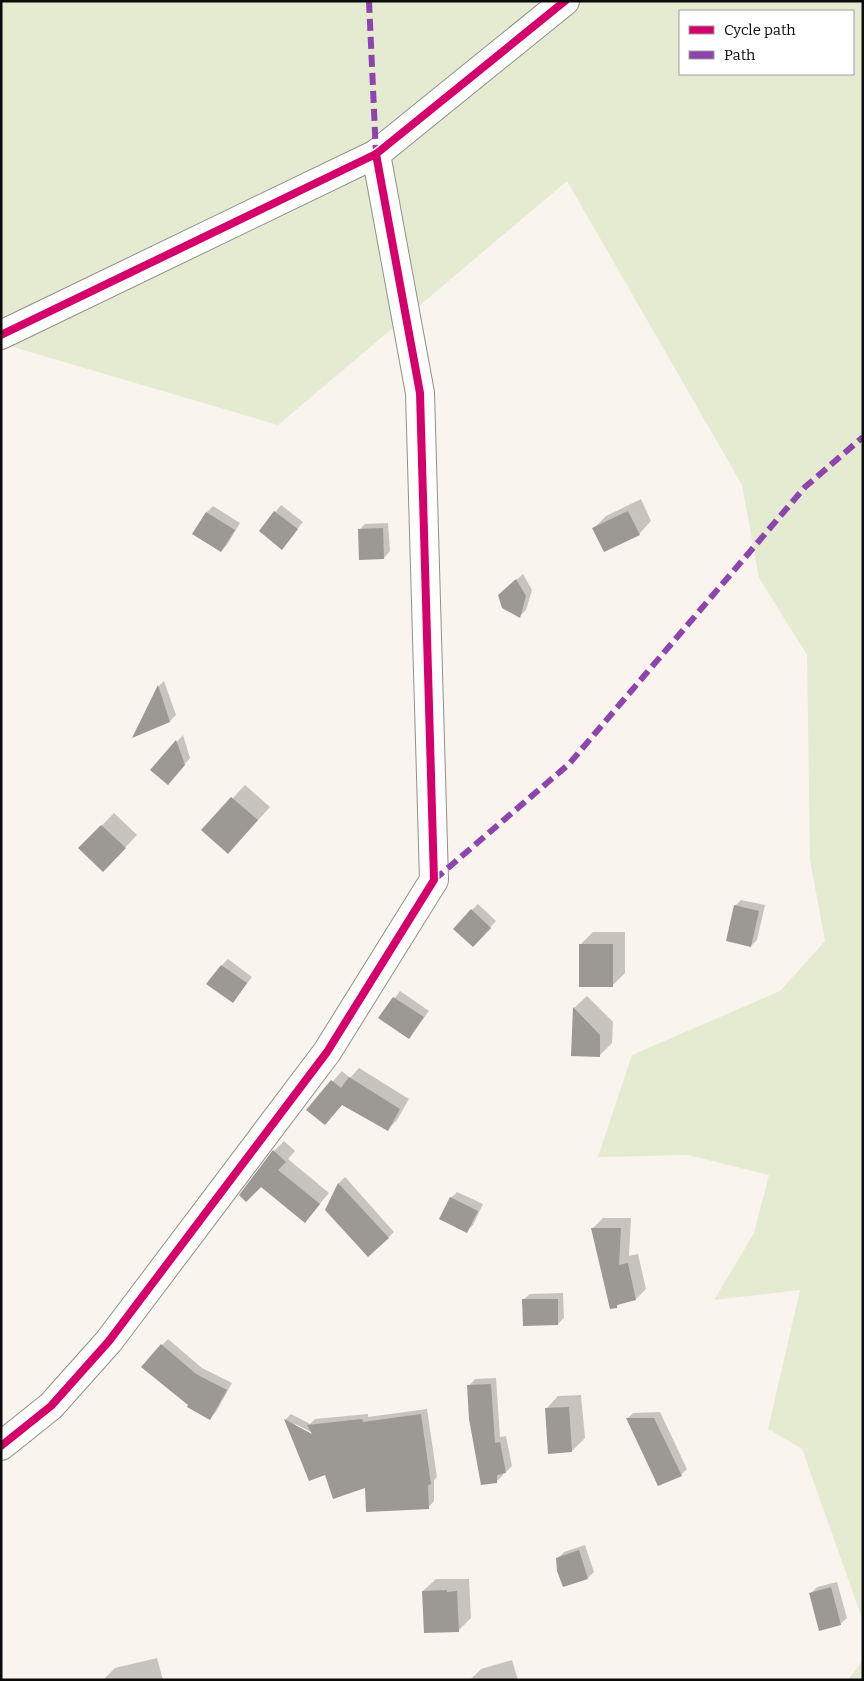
<svg xmlns="http://www.w3.org/2000/svg" width="864" height="1681" font-family="Bitter,serif">
	<style>
		.green { fill: #e5ebd0; fill-rule: evenodd }
		.shadow { fill: #0003; fill-rule: evenodd }
		.building { fill: #9c9894 }
		.lines { fill: none; stroke-linecap: round; stroke-linejoin: round }
		.street-casing { stroke: #92908d; stroke-width: 30 }
		.street { stroke: #fefefc; stroke-width: 28 }
		.quiet { stroke: #8e44ad; stroke-width: 6; stroke-dasharray: 12 6; stroke-linecap: butt }
		.cycleway-casing { stroke: #fff; stroke-width: 11 }
		.cycleway { stroke: #d6006c; stroke-width: 8 }
	</style>
	<rect width="100%" height="100%" fill="#f9f5ee"/>
	<!-- green -->
	<g class="green">
		<path d="M 1,1 L 863,1 L 863,1621 L 802,1449 L 768,1429 L 800,1290 L 714,1300 L 754,1233 L 769,1175 L 688,1155 L 598,1157 L 632,1055 L 780,991 L 825,941 L 810,860 L 807,655 L 759,578 L 742,485 L 567,181 L 278,425 L 6,345 L 1,347 ZM 680,11 L 853,11 L 853,74 L 680,74 Z"/>
		<polygon points="863,1660 863,1680 848,1680"/>
	</g>
	<!-- shadow -->
	<g class="shadow">
		<polygon points="641,499 651,521 639,534 594,528 606,516"/>
		<polygon points="281,505 303,522 282,548 260,531"/>
		<polygon points="213,506 240,523 227,545 221,551 193,534 207,512"/>
		<polygon points="388,523 390,551 384,558 359,530 365,524"/>
		<polygon points="523,574 532,590 526,610 520,616 506,589"/>
		<polygon points="164,681 176,715 170,721 134,736 159,686"/>
		<polygon points="183,735 190,758 174,777 152,770"/>
		<polygon points="245,785 270,807 241,839 203,830"/>
		<polygon points="114,813 137,835 103,871 80,848"/>
		<polygon points="741,900 765,905 757,940 751,946 735,906"/>
		<polygon points="478,904 496,921 479,940 472,910"/>
		<polygon points="593,932 625,932 625,973 612,986 580,945"/>
		<polygon points="228,959 252,977 233,1002 222,965"/>
		<polygon points="400,991 429,1011 409,1038 380,1018"/>
		<polygon points="587,996 613,1022 612,1043 599,1056 573,1055 574,1008"/>
		<polygon points="359,1068 409,1099 397,1120 387,1130 343,1104 325,1124 308,1109 342,1071 350,1078"/>
		<polygon points="284,1141 295,1151 288,1159 329,1193 305,1221 261,1186 274,1151"/>
		<polygon points="345,1177 394,1232 388,1238 327,1210 339,1183"/>
		<polygon points="457,1192 483,1204 473,1225 467,1231 451,1198"/>
		<polygon points="603,1218 631,1218 629,1256 638,1254 646,1289 636,1299 620,1303 616,1307 593,1228"/>
		<polygon points="563,1293 564,1318 558,1324 523,1300 530,1294"/>
		<polygon points="168,1339 202,1368 232,1383 216,1412 210,1418 189,1404 162,1345"/>
		<polygon points="496,1378 500,1437 506,1436 512,1466 506,1472 503,1473 503,1475 497,1481 469,1386 475,1379"/>
		<polygon points="581,1395 585,1438 572,1451 549,1452 546,1409 558,1396"/>
		<path d="M 427,1409 L 437,1477 L 434,1480 L 434,1501 L 428,1508 L 325,1473 L 310,1480 L 285,1420 L 291,1414 L 310,1424 L 315,1419 L 368,1414 L 368,1417 ZM 295,1424 L 319,1436 L 317,1438 L 295,1427 Z"/>
		<polygon points="660,1412 687,1469 681,1475 627,1419 633,1413"/>
		<polygon points="585,1545 594,1572 588,1578 558,1558 564,1552"/>
		<polygon points="436,1579 469,1579 471,1618 459,1630 423,1591"/>
		<polygon points="837,1582 847,1618 840,1624 811,1593 817,1587"/>
		<polygon points="157,1658 163,1680 103,1680 115,1668"/>
		<polygon points="512,1660 518,1680 470,1680 481,1669"/>
	</g>
	<!-- building -->
	<g class="building">
		<polygon points="274,511 298,529 282,550 259,531"/>
		<polygon points="628,511 640,535 604,552 592,528"/>
		<polygon points="206,512 235,530 221,552 192,534"/>
		<polygon points="383,528 384,559 359,560 358,529"/>
		<polygon points="516,579 526,596 520,618 502,608 498,595"/>
		<polygon points="158,685 170,722 132,738"/>
		<polygon points="176,740 185,765 168,785 150,770"/>
		<polygon points="231,797 258,820 228,854 201,830"/>
		<polygon points="101,825 126,848 103,872 78,848"/>
		<polygon points="734,905 759,911 751,947 726,941"/>
		<polygon points="471,909 491,928 473,947 453,929"/>
		<rect x="579" y="944" width="34" height="43"/>
		<polygon points="221,965 247,983 233,1003 206,984"/>
		<polygon points="393,997 424,1017 409,1039 378,1018"/>
		<polygon points="573,1007 600,1035 600,1057 571,1056"/>
		<polygon points="349,1077 400,1109 388,1131 342,1105 325,1125 306,1110 331,1080 341,1088"/>
		<polygon points="273,1150 286,1162 278,1170 320,1204 305,1223 261,1187 246,1202 239,1195"/>
		<polygon points="338,1183 389,1238 368,1257 325,1210"/>
		<polygon points="450,1197 478,1211 467,1233 439,1219"/>
		<polygon points="591,1228 621,1228 619,1265 628,1263 636,1300 617,1305 617,1308 610,1309"/>
		<polygon points="522,1299 558,1299 558,1325 523,1326"/>
		<polygon points="161,1344 196,1374 227,1390 210,1420 187,1407 188,1405 141,1367"/>
		<polygon points="491,1384 495,1443 500,1442 506,1473 497,1475 497,1483 481,1485 469,1419 467,1385"/>
		<polygon points="569,1407 572,1452 548,1454 545,1408"/>
		<polygon points="421,1414 431,1484 428,1485 429,1509 366,1512 365,1488 333,1499 325,1475 309,1481 284,1419 312,1434 307,1425 362,1419 363,1422"/>
		<polygon points="626,1418 654,1418 682,1476 658,1486"/>
		<polygon points="579,1550 588,1579 563,1587 557,1571 556,1558"/>
		<polygon points="831,1587 841,1625 819,1631 809,1593"/>
		<polygon points="447,1590 447,1592 457,1591 459,1632 424,1633 422,1591"/>
	</g>
	<g class="lines">
		<!-- street casing -->
		<g class="street-casing">
			<g id="street">
				<polyline points="1,335 376,154 565,1"/>
				<polyline points="1,1446 51,1406 109,1341 327,1052 434,880 420,393 376,154"/>
			</g>
		</g>
		<!-- street -->
		<use href="#street" class="street"/>
		<!-- quiet -->
		<g class="quiet">
			<polyline points="369,1 376,154"/>
			<polyline points="434,880 569,764 805,487 863,437"/>
		</g>
		<!-- cycleway casing -->
		<g class="cycleway-casing">
			<g id="cycleway">
				<polyline points="1,335 376,154 565,1"/>
				<polyline points="1,1446 51,1406 109,1341 327,1052 434,880 420,393 376,154"/>
			</g>
		</g>
		<!-- cycleway -->
		<use href="#cycleway" class="cycleway"/>
	</g>
	<!-- border -->
	<rect width="864" height="1681" fill="none" stroke="#0b0b0b" stroke-width="5"/>
	<!-- legend -->
	<rect x="679" y="10" width="175" height="65" fill="#ffffff" stroke="#9d9d9d"/>
	<rect x="689" y="26" width="25" height="8" fill="#d6006c" stroke="#9d9d9d"/>
	<text x="724" y="35" font-size="15" fill="#0b0b0b">Cycle path</text>
	<rect x="689" y="51" width="25" height="8" fill="#8e44ad" stroke="#9d9d9d"/>
	<text x="724" y="60" font-size="15" fill="#0b0b0b">Path</text>
</svg>
